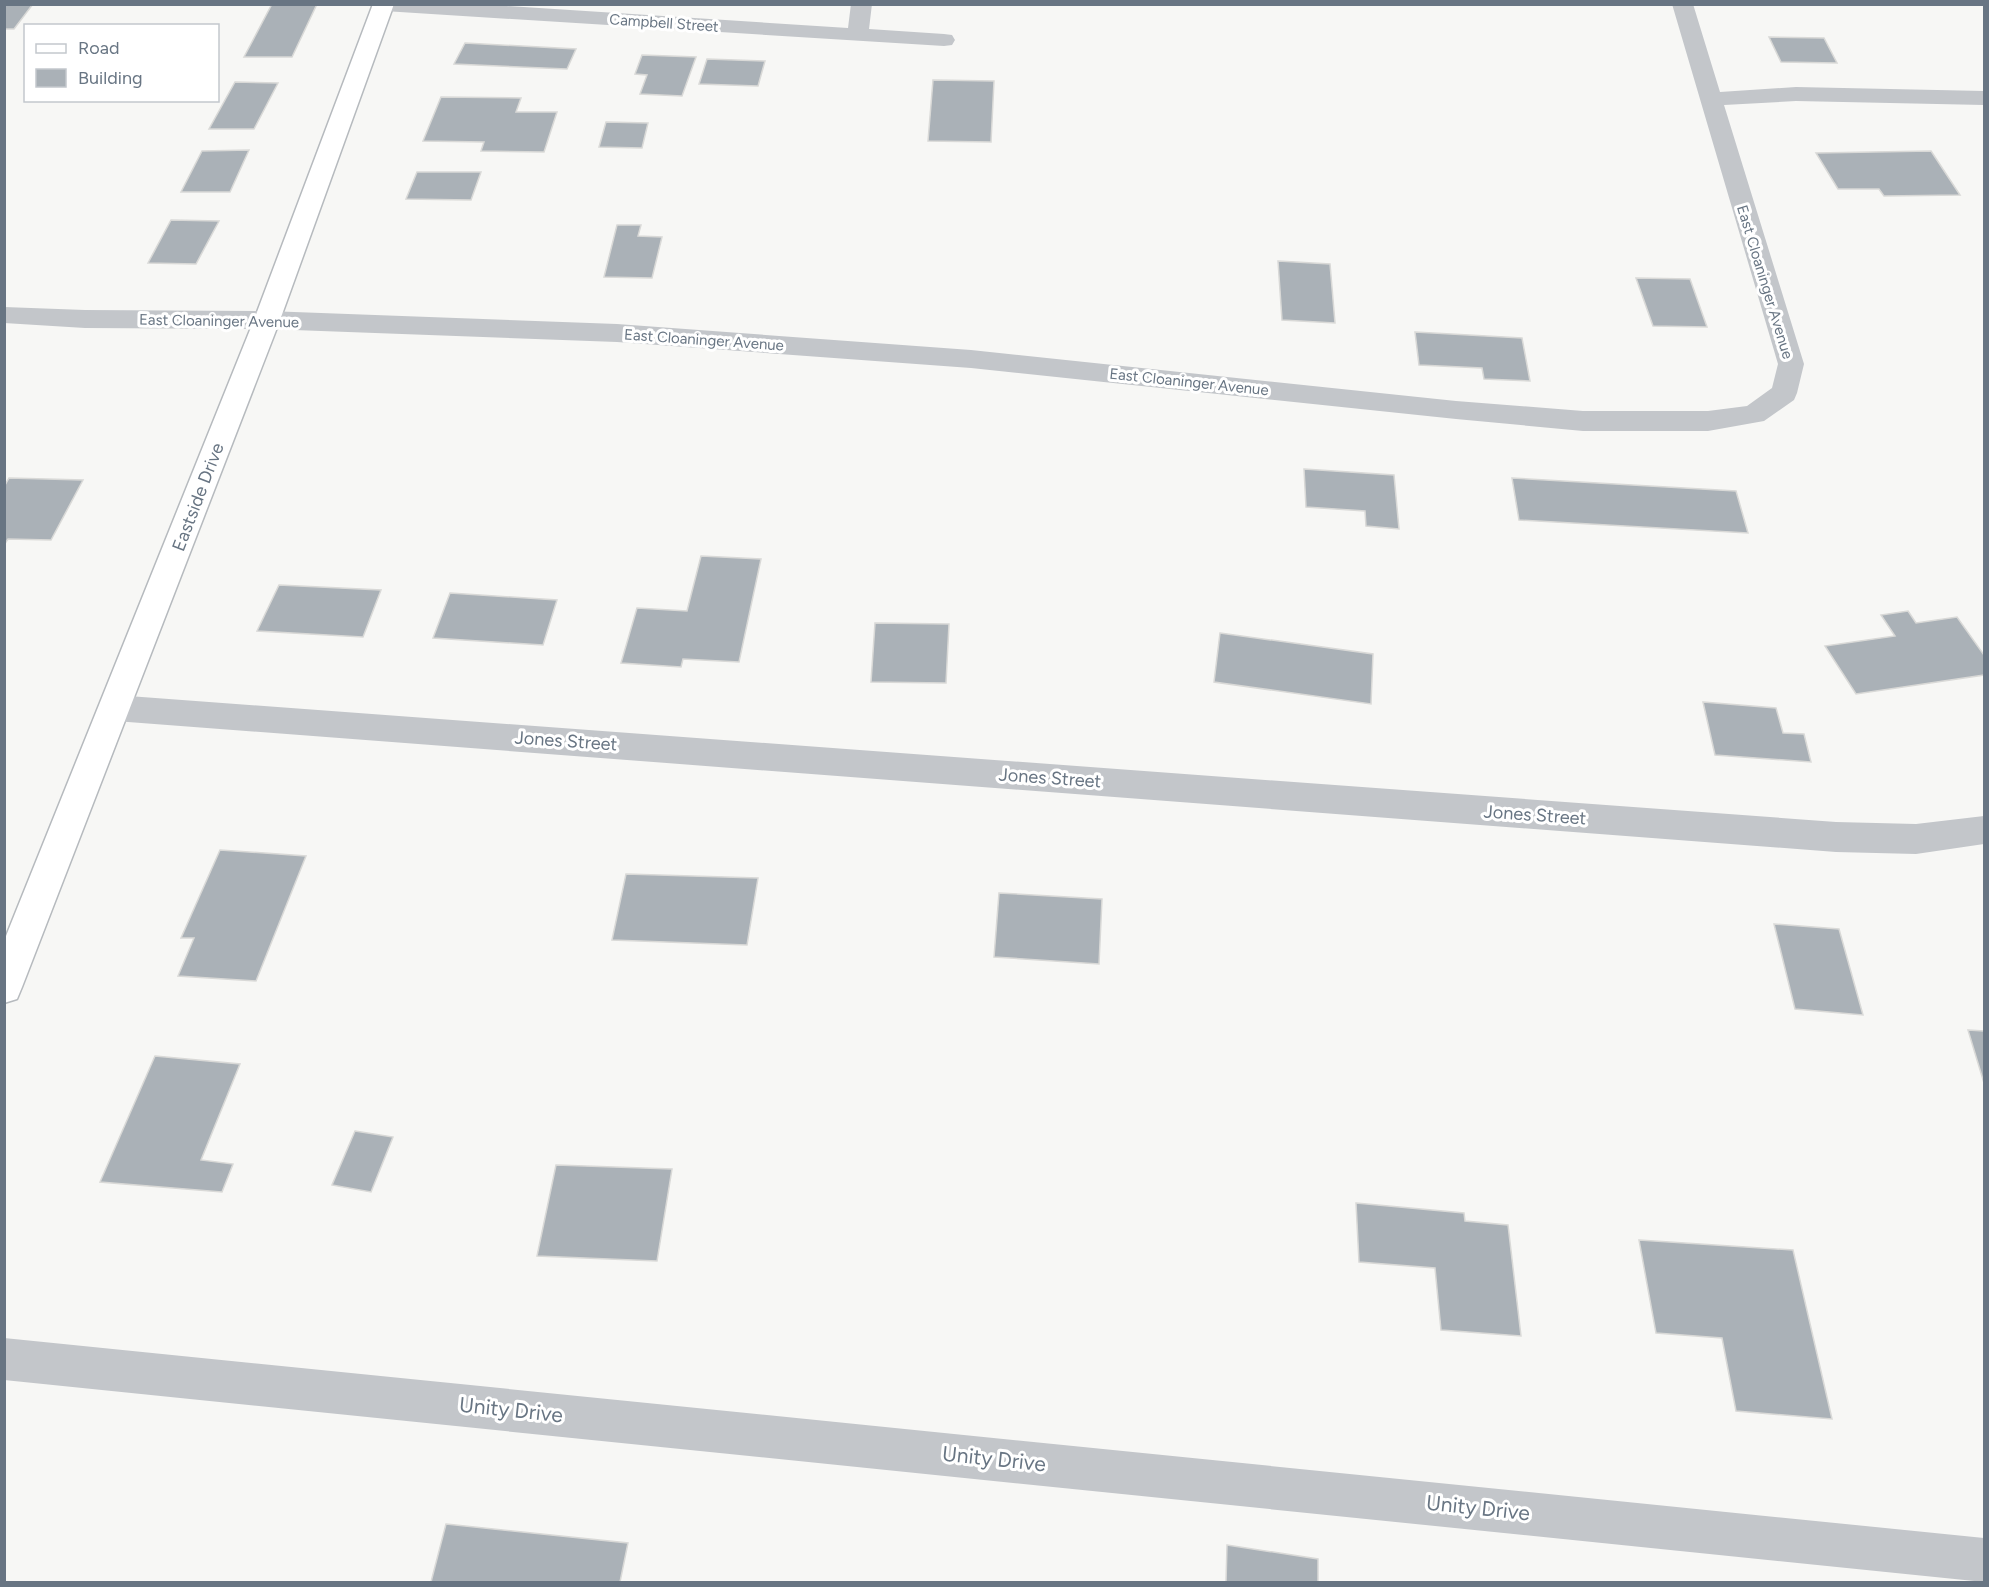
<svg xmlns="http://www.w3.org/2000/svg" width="1989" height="1587" font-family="Figtree,sans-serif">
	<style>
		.building { fill: #aab1b7; stroke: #d9d9d7; stroke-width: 1.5 }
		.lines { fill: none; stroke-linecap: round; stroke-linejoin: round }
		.secondary-casing { stroke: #b6babe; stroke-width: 3 }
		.street { fill: #c3c6ca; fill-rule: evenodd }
		.secondary { fill: #fff; fill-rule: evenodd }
		.labels { text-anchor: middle; stroke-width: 6; stroke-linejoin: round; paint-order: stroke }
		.far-street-label { font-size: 15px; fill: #687583; stroke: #fff }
		.street-label { font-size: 18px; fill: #687583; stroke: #fff }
		.near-street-label { font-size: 21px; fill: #687583; stroke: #fff }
	</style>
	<rect width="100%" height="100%" fill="#f7f7f5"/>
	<!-- building -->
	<g class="building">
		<polygon points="4,4 33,4 14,29 4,29"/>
		<polygon points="272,4 317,4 292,57 244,57"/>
		<polygon points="1769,37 1824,38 1837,63 1781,62"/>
		<polygon points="465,43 576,49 567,69 454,64"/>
		<polygon points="642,55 696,57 682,96 640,94 647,75 635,74"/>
		<polygon points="707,59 765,61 758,86 699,84"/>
		<polygon points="933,80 994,81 991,142 928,141"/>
		<polygon points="235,82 278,83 254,129 209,129"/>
		<polygon points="441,97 521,98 516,112 557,112 544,152 481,151 484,142 423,141"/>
		<polygon points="606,122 648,123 642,148 599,147"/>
		<polygon points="249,150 230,192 181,192 202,151"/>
		<polygon points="1931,151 1960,195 1884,196 1879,189 1838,189 1816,153"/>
		<polygon points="417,172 481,172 471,200 406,199"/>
		<polygon points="171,220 219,221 196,264 148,263"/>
		<polygon points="617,225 641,225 638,236 662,237 652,278 604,277"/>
		<polygon points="1278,261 1330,264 1335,323 1282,320"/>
		<polygon points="1636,278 1690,279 1707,327 1653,326"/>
		<polygon points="1415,332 1522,338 1530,381 1484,379 1482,368 1419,365"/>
		<polygon points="1304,469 1394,475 1399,529 1366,526 1365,511 1306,507"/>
		<polygon points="9,478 83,480 51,540 8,539 4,545 4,487"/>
		<polygon points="1512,478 1736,491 1748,533 1519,520"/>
		<polygon points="701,556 761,559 739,662 683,659 681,667 621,663 637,608 687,611"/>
		<polygon points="279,585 381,590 363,637 257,631"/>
		<polygon points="450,593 557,600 543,645 433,638"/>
		<polygon points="1908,611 1916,623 1957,617 1984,655 1984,675 1856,694 1825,646 1895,636 1881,615"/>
		<polygon points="875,623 949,624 946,683 871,682"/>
		<polygon points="1220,633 1373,654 1371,704 1214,682"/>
		<polygon points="1703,702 1776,708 1783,733 1804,734 1811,762 1715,755"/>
		<polygon points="220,850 306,856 256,981 178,976 194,938 181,938"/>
		<polygon points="626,874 758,878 747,945 612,940"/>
		<polygon points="999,893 1102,899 1099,964 994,957"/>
		<polygon points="1774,924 1839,929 1863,1015 1795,1009"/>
		<polygon points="1968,1030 1984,1031 1984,1083"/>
		<polygon points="155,1056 240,1064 201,1160 233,1164 222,1192 100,1182"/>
		<polygon points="355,1131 393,1137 371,1192 332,1185"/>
		<polygon points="556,1165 672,1169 657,1261 537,1256"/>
		<polygon points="1356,1203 1464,1213 1465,1221 1508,1225 1521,1336 1441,1330 1435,1268 1359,1262"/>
		<polygon points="1639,1240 1793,1250 1832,1419 1736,1411 1722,1338 1656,1333"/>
		<polygon points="446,1524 628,1543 620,1582 431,1582"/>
		<polygon points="1227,1545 1318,1559 1318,1582 1226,1582"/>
	</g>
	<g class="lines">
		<!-- secondary casing -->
		<g class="secondary-casing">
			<polygon id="secondary" points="373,4 394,4 280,320 22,987 17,999 4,1003 4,941 254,320"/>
		</g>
		<!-- street -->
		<g class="street">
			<polygon points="477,4 848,28 851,4 872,4 869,29 944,34 952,35 955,40 952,45 944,46 384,11 377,9 374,5"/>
			<polygon points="1672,4 1693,4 1720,92 1796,87 1984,91 1984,105 1796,101 1724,105 1804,364 1797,393 1794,400 1764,421 1708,431 1583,431 1456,419 971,368 617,342 267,329 85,328 4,323 4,307 85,310 267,311 617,324 971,350 1456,401 1583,411 1708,411 1747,406 1772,388 1778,364"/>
			<polygon points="115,695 1836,822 1916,824 1984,816 1984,844 1916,854 1836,852 115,721 104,717 99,708 104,699"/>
			<polygon points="4,1338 1984,1538 1984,1582 4,1380"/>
		</g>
		<!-- secondary -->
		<use href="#secondary" class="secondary"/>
	</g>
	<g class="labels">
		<!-- far-street labels -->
		<g class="far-street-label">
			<text transform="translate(664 23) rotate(4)" y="5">Campbell Street</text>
			<text transform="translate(1765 282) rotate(73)" y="5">East Cloaninger Avenue</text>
			<text transform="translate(219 321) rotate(1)" y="5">East Cloaninger Avenue</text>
			<text transform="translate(704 340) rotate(4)" y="5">East Cloaninger Avenue</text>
			<text transform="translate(1189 382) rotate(6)" y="5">East Cloaninger Avenue</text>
		</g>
		<!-- street labels -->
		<g class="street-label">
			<text transform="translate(198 497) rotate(-69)" y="6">Eastside Drive</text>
			<text transform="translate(566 741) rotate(4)" y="6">Jones Street</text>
			<text transform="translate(1050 778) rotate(4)" y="6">Jones Street</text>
			<text transform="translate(1535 815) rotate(4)" y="6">Jones Street</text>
		</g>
		<!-- near-street labels -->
		<g class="near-street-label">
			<text transform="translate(511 1410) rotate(6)" y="7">Unity Drive</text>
			<text transform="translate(994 1459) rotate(6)" y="7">Unity Drive</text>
			<text transform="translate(1478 1508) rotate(6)" y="7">Unity Drive</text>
		</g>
	</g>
	<!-- border -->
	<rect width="1989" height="1587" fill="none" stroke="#687583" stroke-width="12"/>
	<!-- legend -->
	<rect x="24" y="24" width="195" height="78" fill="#ffffff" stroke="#c3c8cd" stroke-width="1.5"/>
	<rect x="36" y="44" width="30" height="9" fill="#ffffff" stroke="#c3c8cd" stroke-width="1.5"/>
	<text x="78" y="54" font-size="18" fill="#687583">Road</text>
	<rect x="36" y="69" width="30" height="18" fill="#aab1b7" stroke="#c3c8cd" stroke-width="1.5"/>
	<text x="78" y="84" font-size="18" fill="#687583">Building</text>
</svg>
